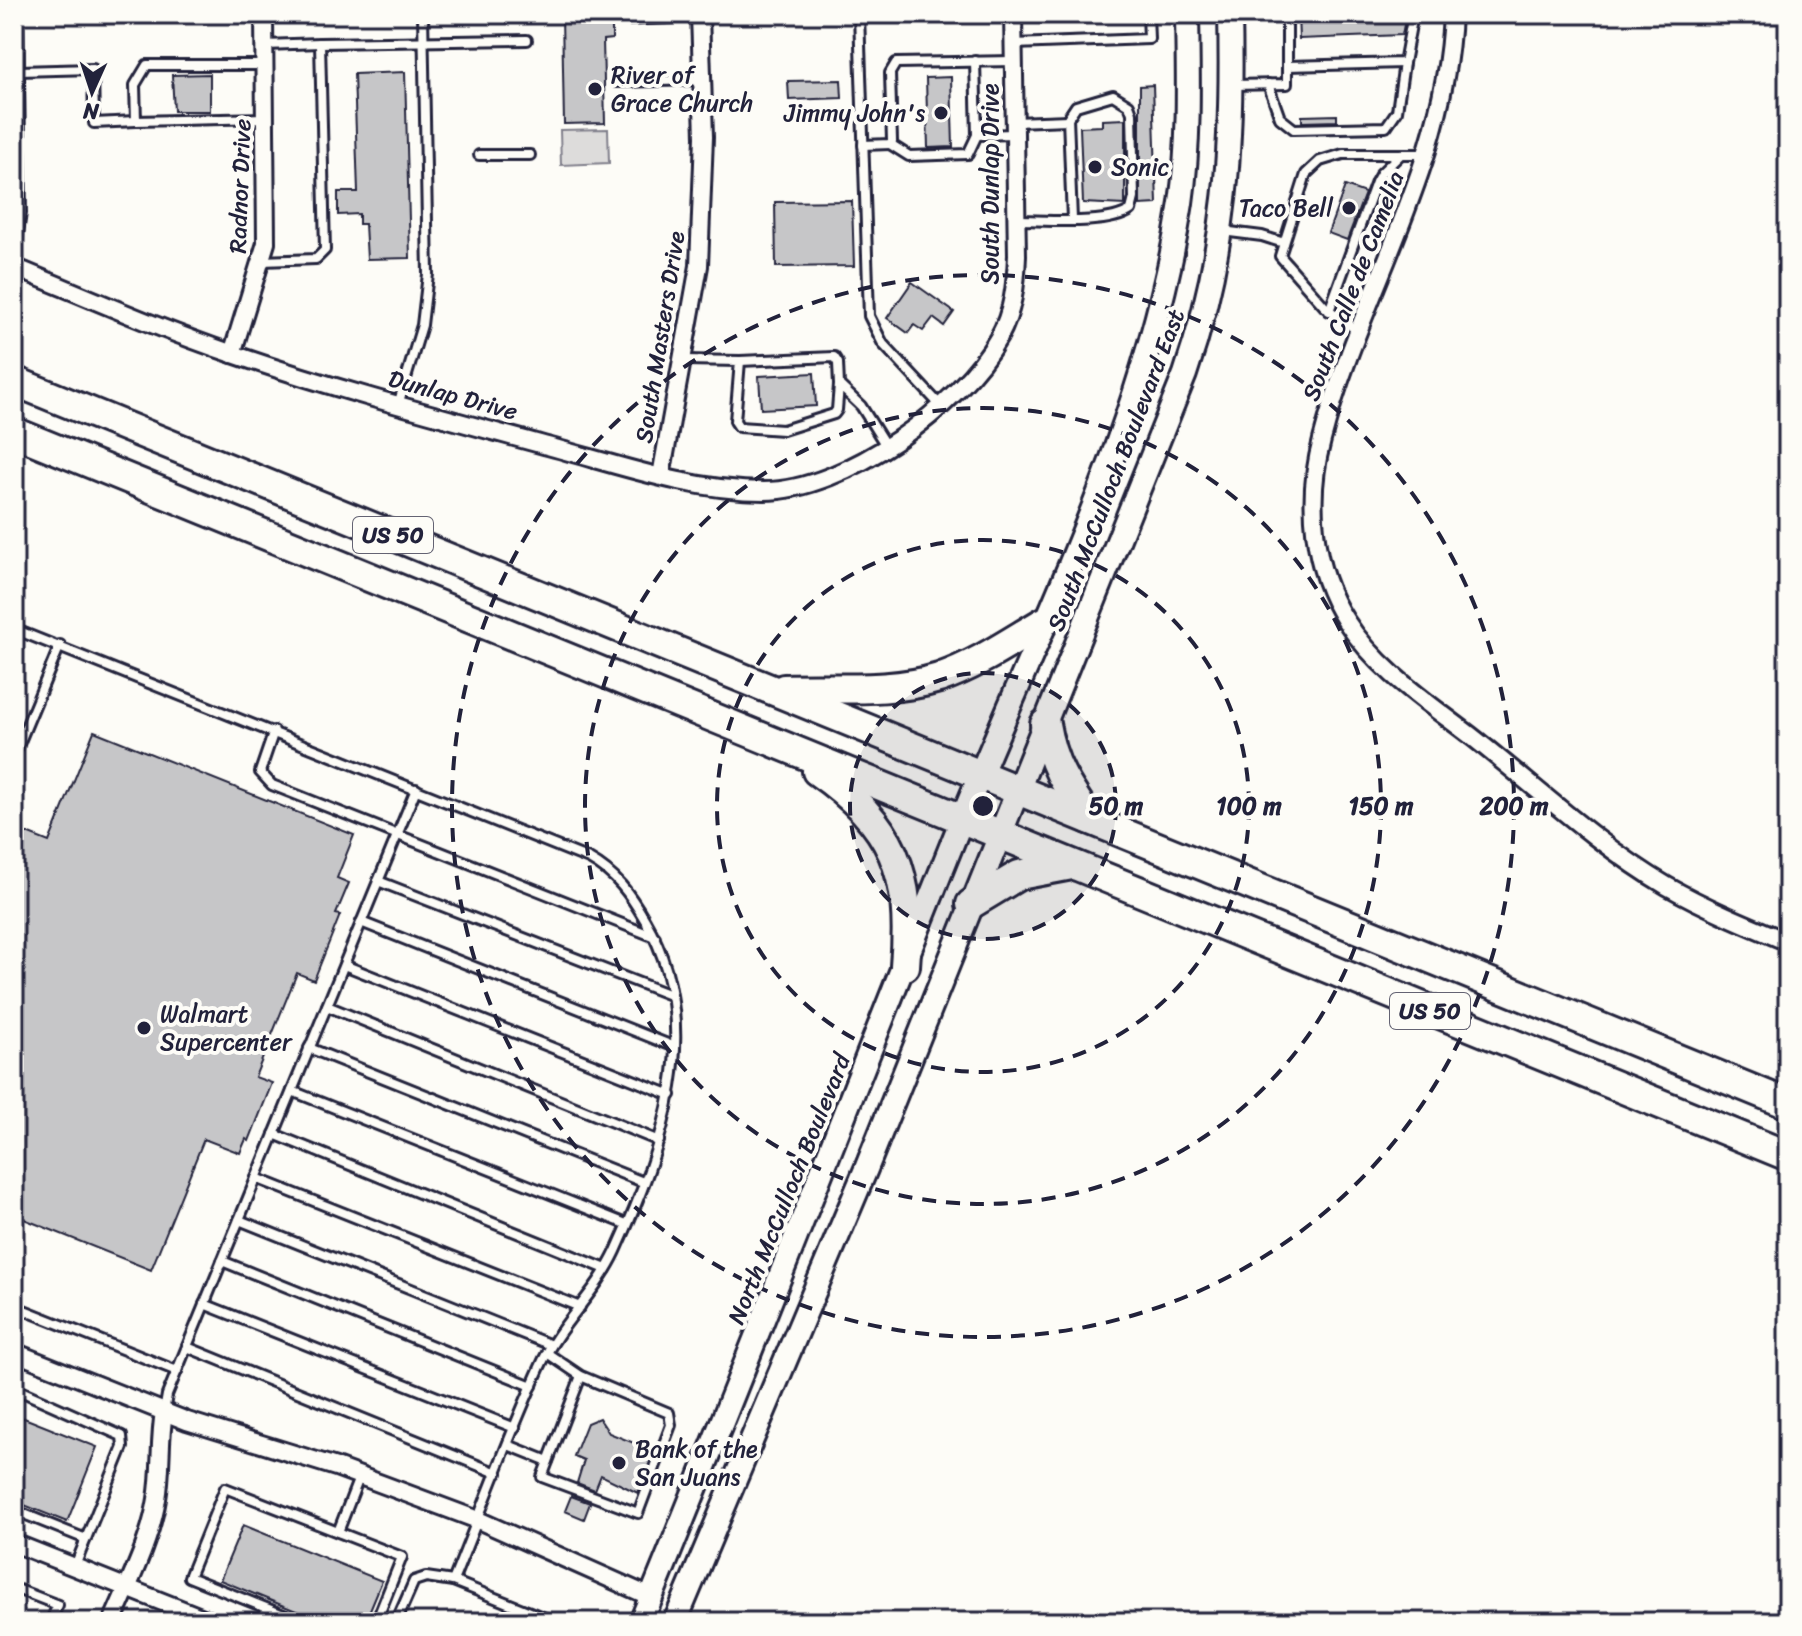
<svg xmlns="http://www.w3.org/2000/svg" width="1802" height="1636" font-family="Sriracha,sans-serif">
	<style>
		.park { fill: #dddcdb; stroke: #807f8b; stroke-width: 2 }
		.building { fill: #c6c6c8; stroke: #22223b; stroke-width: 2 }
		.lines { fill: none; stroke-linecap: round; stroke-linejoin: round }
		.lane-casing { stroke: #22223b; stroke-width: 14 }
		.street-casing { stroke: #22223b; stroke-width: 22 }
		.secondary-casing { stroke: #22223b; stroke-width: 28 }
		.highway-casing { stroke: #22223b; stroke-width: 34 }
		.lane { stroke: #fdfcf7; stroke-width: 8 }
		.street { stroke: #fdfcf7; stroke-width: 16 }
		.secondary { stroke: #fdfcf7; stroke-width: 22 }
		.highway { stroke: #fdfcf7; stroke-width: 28 }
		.ring { fill: none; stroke: #22223b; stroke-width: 4; stroke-dasharray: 14 10 }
		.poi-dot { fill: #22223b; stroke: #fdfcf7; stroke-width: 3 }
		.labels { text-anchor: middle; stroke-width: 8; stroke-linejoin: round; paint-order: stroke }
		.shield { fill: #fdfcf7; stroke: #646373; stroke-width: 2 }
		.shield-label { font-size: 22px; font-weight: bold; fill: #22223b }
		.poi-label { font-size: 24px; fill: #22223b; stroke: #fdfcf7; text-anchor: start }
		.street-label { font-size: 24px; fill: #22223b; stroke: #fdfcf7 }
		.centre { fill: #22223b; stroke: #fdfcf7; stroke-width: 4 }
		.ring-label { font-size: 24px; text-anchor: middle; font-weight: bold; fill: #22223b; stroke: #fdfcf7; stroke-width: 8; stroke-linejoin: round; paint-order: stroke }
	</style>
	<rect width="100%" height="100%" fill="#fdfcf7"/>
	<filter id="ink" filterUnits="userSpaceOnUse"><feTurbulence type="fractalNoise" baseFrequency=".0125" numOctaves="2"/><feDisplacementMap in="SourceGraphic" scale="16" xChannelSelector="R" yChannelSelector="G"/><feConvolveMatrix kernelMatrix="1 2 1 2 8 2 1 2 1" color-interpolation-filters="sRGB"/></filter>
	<g filter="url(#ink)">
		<!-- park -->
		<polygon class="park" points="608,129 609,163 561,165 560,130"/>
		<!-- building -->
		<g class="building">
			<polygon points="562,14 612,14 612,39 603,40 605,123 564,124"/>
			<polygon points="1298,14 1406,14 1402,35 1299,39"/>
			<polygon points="405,72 410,258 367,259 365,224 359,224 359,214 338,215 338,192 358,192 354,74"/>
			<polygon points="210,74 210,111 174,111 172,75"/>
			<polygon points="951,77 953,147 928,148 926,78"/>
			<polygon points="841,80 842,98 789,100 788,81"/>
			<polygon points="1153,85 1157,204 1140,205 1140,86"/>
			<polygon points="1337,115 1337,121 1302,122 1302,116"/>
			<polygon points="1125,119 1125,205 1083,203 1080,127 1102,126 1102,120"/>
			<polygon points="1345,186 1365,193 1347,240 1328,233"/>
			<polygon points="852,201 854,266 776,267 775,202"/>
			<polygon points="912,282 954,312 944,326 933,318 923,331 914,325 908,333 887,318"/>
			<polygon points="814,373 816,406 761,409 759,376"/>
			<polygon points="94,731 354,835 337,878 349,883 336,914 340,915 314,980 297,973 255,1077 272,1083 249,1141 246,1139 240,1153 204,1139 151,1270 14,1215 14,828 49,842"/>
			<polygon points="14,1414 97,1447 67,1522 14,1501 22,1470 14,1467"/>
			<polygon points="599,1418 609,1433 654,1451 638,1493 601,1475 595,1490 577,1483 584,1460 574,1456 587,1423"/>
			<polygon points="571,1496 590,1503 584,1519 565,1511"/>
			<polygon points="243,1525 382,1581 365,1622 323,1622 220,1580"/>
		</g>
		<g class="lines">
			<!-- lane casing -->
			<g class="lane-casing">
				<g id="lane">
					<polyline points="859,14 869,316 883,344 940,405"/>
					<polyline points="915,14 973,14"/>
					<polyline points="620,20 700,17"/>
					<polyline points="1014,44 1149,39 1148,14"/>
					<polyline points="265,45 320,43"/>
					<polyline points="264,65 147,65 135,85 136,121 266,118"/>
					<polyline points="1287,66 1404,63 1413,14"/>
					<polyline points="19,71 93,69 94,123 136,121"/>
					<polyline points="616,82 701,80"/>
					<polyline points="1268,84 1280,118 1294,129 1386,127 1397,111 1404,63"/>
					<polyline points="1234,85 1287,84 1287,14"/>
					<polyline points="1015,122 1068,120"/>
					<polyline points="977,135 1015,134"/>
					<polyline points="890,144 909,156 968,154 977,135 975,61"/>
					<polyline points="863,145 890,144 892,141 890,73 896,63 1014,61"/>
					<polyline points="479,155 530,155"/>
					<path d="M 1017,220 C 1046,220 1108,226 1131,210 L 1134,198 L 1132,113 L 1129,105 L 1113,95 L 1076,106 L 1068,118 L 1072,220"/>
					<polyline points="1222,231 1262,236 1284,243"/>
					<polyline points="14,260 21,213 18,14"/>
					<polyline points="262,261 316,259 325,250 320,43 527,40"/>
					<polyline points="1329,311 1376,182 1381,173 1401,154"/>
					<polyline points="1359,332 1325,307 1280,256 1306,174 1320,161 1343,154 1426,154"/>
					<polyline points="684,360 740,361 735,421 739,427 783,430 834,414 837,410 839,385 861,406 886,446"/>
					<polyline points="740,361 834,357 838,363 839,385"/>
					<polyline points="398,405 422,325 428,274 423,14"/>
					<path d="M 14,629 L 589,859 C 616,874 630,894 645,920 C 707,1025 662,1150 616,1251 C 596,1294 559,1324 540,1367 C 508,1437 482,1510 453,1581 L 555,1622"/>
					<polyline points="274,731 260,772 272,785 655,937"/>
					<polyline points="14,756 60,645"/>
					<polyline points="378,881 670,995"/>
					<polyline points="361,922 675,1047"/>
					<polyline points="344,965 671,1095"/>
					<polyline points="327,1006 659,1141"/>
					<polyline points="309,1048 643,1182"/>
					<polyline points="292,1091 626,1224"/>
					<polyline points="274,1134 606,1269"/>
					<polyline points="256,1178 580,1307"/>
					<polyline points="239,1220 551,1345"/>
					<polyline points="14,1246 14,1254"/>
					<polyline points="222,1261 532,1386"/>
					<polyline points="204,1304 515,1428"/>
					<polyline points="14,1306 177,1371"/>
					<polyline points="187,1347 497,1473"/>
					<polyline points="547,1353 581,1376 669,1413 671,1425 638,1513 542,1477 581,1376"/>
					<polyline points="14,1388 122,1436 123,1447 75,1566"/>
					<polyline points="164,1412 167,1395 416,789"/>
					<polyline points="508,1445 548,1461"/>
					<polyline points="14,1510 86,1539"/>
					<polyline points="338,1532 360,1475"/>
					<polyline points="14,1588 58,1605 50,1622"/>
					<polyline points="14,1619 22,1622"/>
					<polyline points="301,1622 189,1577 225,1488 402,1557 376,1622"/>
					<polyline points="396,1622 414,1581 426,1577 453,1581"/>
				</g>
			</g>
			<!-- street casing -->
			<g class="street-casing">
				<g id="street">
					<path d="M 1452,14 C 1446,168 1359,295 1322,440 C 1306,499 1312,569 1346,621 C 1377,670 1430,704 1475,739 C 1537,788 1599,846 1667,886 C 1706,908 1747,925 1788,942"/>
					<path d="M 14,267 C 87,297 159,329 233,354 C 334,389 437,416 540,444 C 613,463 689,491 764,491 C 845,491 961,406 999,337 C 1013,312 1016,284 1017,255 L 1013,14"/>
					<polyline points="232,354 266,243 264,14"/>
					<polyline points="661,476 699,266 704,137 700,14"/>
					<polyline points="14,1352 187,1421 336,1467 478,1520 651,1597"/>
					<polyline points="14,1543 213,1622"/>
					<path d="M 112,1622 C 129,1582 150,1542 157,1499 C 162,1470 159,1441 164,1412"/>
				</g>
			</g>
			<!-- secondary casing -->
			<g class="secondary-casing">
				<g id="secondary">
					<path d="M 641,1622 C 750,1357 853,1090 960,824 C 1041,623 1148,420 1181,203 C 1190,140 1188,77 1187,14"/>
					<path d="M 675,1622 L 866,1169 L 1185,374 C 1227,252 1233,141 1230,14"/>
				</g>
			</g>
			<!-- highway casing -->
			<g class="highway-casing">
				<g id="highway">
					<polyline points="14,381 1788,1104"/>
					<polyline points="14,432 1788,1156"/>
					<path d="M 784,689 C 834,687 891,693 939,678 C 977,665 1010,642 1044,622"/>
					<path d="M 1045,724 C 1052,765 1066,785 1089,819"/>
					<path d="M 817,771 C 894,824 913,874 905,966"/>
					<polyline points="971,904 1019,875 1072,865"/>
				</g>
			</g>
			<!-- lane -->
			<use href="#lane" class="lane"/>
			<!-- street -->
			<use href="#street" class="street"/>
			<!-- secondary -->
			<use href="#secondary" class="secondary"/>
			<!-- highway -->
			<use href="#highway" class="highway"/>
		</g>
	</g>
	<!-- distance rings -->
	<circle cx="983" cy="806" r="133" fill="#22223b" fill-opacity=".12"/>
	<g class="ring">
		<circle cx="983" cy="806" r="133"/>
		<circle cx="983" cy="806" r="266"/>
		<circle cx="983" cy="806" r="398"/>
		<circle cx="983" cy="806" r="531"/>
	</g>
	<!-- markers -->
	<g class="poi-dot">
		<circle cx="595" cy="89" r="8"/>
		<circle cx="941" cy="113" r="8"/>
		<circle cx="1095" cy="167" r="8"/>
		<circle cx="1349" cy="208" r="8"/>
		<circle cx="144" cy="1028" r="8"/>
		<circle cx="619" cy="1463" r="8"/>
	</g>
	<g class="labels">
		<!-- shield labels -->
		<g class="shield">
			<rect x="353" y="517" width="80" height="36" rx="6"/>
			<rect x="1390" y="993" width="80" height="36" rx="6"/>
		</g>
		<g class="shield-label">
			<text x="393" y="543">US 50</text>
			<text x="1430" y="1019">US 50</text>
		</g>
		<!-- poi labels -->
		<g class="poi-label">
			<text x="611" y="83">River of<tspan x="611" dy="28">Grace Church</tspan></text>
			<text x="925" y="121" text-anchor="end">Jimmy John's</text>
			<text x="1111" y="175">Sonic</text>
			<text x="1333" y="216" text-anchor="end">Taco Bell</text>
			<text x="160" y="1022">Walmart<tspan x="160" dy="28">Supercenter</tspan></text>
			<text x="635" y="1457">Bank of the<tspan x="635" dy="28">San Juans</tspan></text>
		</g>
		<!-- street labels -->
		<g class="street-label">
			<text transform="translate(990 184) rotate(-90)" y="8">South Dunlap Drive</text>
			<text transform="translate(240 186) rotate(-88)" y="8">Radnor Drive</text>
			<text transform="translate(1353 286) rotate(-69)" y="8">South Calle de Camelia</text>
			<text transform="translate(660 337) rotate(-81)" y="8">South Masters Drive</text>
			<text transform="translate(453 395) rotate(15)" y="8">Dunlap Drive</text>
			<text transform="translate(1116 470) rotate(-69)" y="8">South McCulloch Boulevard East</text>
			<text transform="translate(789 1189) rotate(-68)" y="8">North McCulloch Boulevard</text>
		</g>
	</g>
	<circle cx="983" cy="806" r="12" class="centre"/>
	<g class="ring-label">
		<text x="1116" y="814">50 m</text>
		<text x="1249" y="814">100 m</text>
		<text x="1381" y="814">150 m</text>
		<text x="1514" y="814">200 m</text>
	</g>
	<!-- margin -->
	<rect width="1802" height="1636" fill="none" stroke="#fdfcf7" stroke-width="48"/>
	<rect x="24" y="24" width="1754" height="1588" fill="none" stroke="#22223b" stroke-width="3" filter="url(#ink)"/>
	<!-- north arrow -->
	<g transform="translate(92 92) rotate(183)" stroke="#fdfcf7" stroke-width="6" paint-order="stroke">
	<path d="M0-6L14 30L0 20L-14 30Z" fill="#22223b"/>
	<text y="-12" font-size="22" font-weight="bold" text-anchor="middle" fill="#22223b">N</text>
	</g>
</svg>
